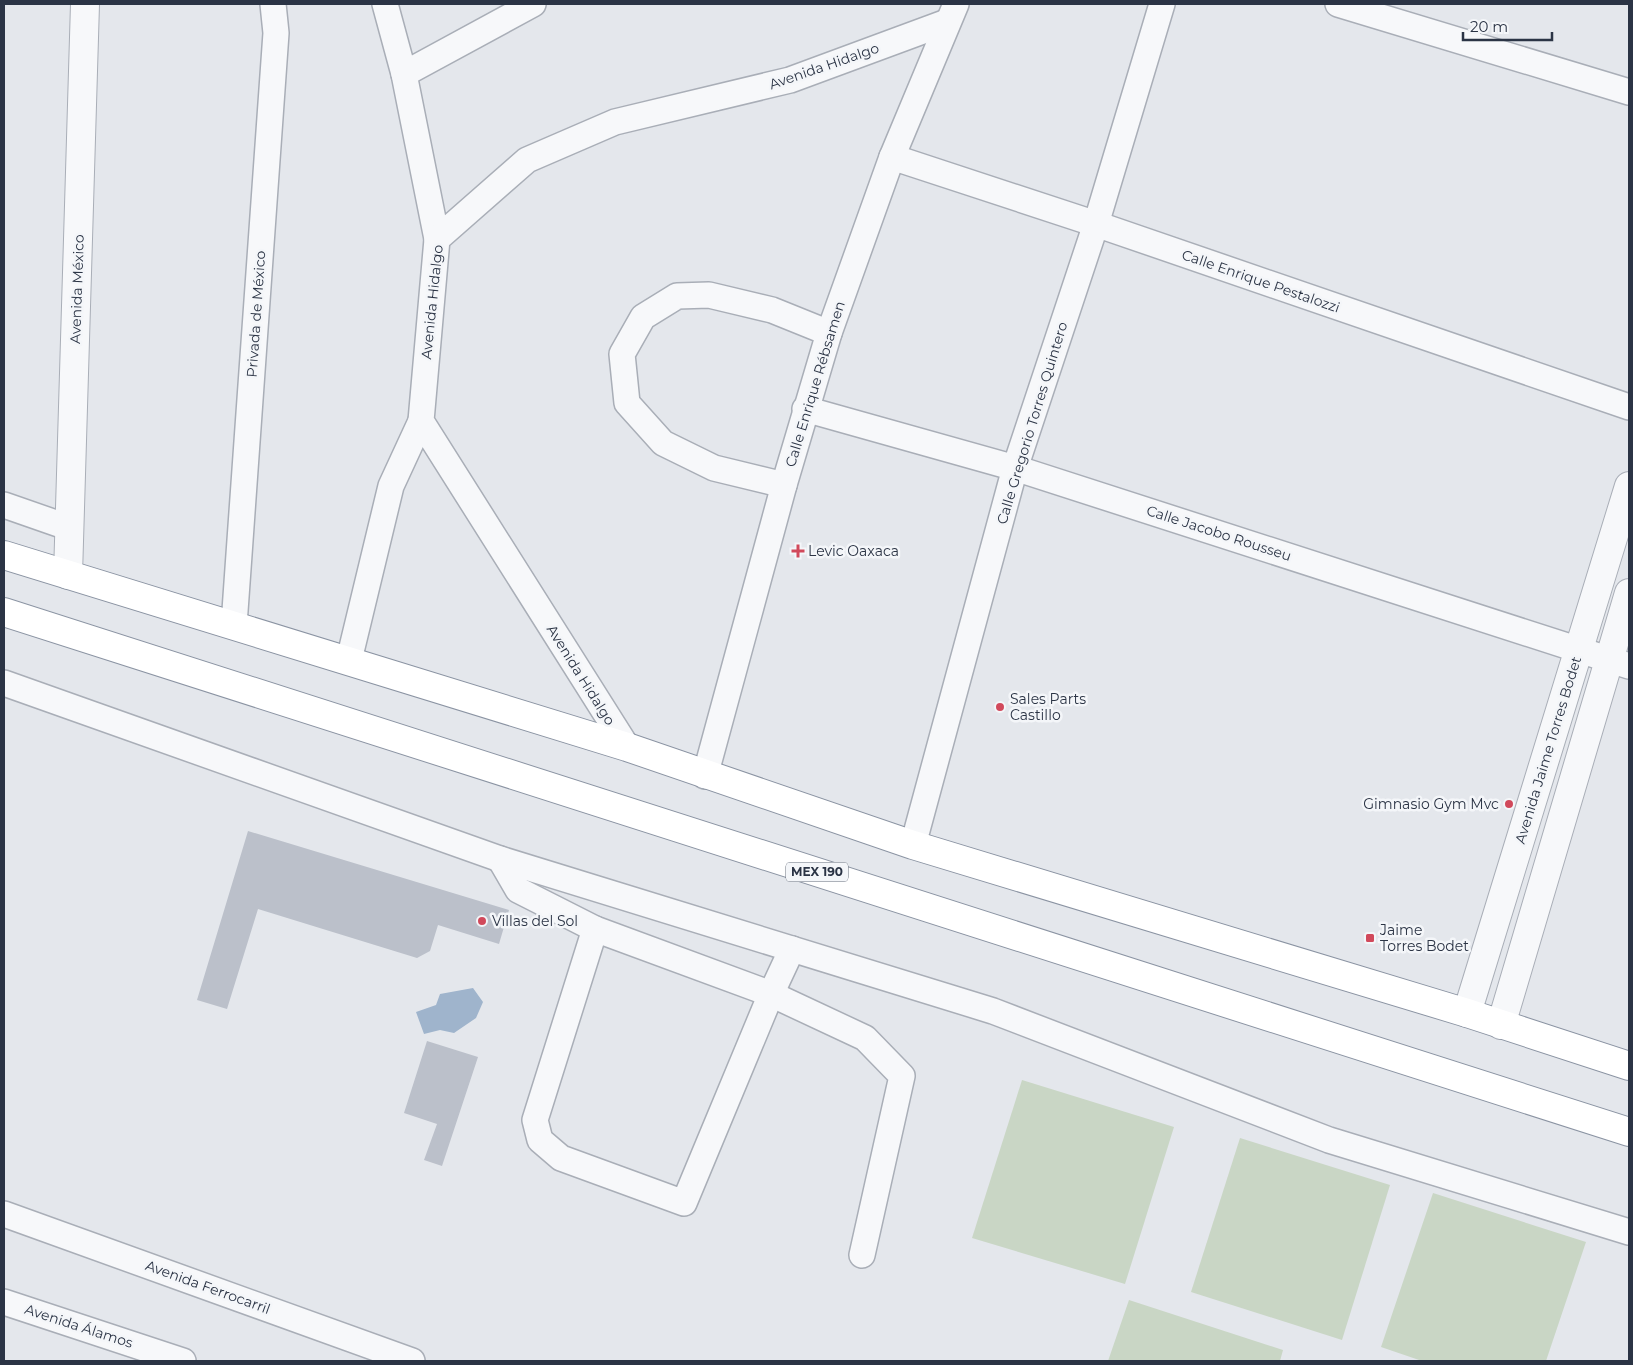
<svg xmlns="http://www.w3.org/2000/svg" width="1633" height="1365" font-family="Montserrat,sans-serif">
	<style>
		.green { fill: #c9d6c5 }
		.water { fill: #9fb4cc }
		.building { fill: #bbc0ca }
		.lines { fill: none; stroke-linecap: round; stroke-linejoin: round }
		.minor-casing { stroke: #a9aeb7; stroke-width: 28 }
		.tertiary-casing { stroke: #a9aeb7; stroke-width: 30 }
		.trunk-casing { stroke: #8b94a3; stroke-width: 30 }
		.minor { stroke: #f7f8fa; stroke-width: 25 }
		.tertiary { stroke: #f7f8fa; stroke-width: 28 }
		.trunk { stroke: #fff; stroke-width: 28 }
		.poi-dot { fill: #d1495b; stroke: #f4f6f9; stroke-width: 2 }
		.labels { text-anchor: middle; stroke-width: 5; stroke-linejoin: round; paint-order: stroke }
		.shield { fill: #f4f6f9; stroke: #676e7b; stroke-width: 1 }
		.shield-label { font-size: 12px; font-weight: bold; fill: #2b3445 }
		.street-label { font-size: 14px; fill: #2b3445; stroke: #f4f6f9 }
		.poi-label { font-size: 14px; fill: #2b3445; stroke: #f4f6f9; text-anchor: start }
	</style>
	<rect width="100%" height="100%" fill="#e4e7ec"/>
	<!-- green -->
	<g class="green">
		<polygon points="1022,1080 1174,1127 1125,1284 972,1238"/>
		<polygon points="1240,1138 1390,1185 1342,1340 1191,1292"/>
		<polygon points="1433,1193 1586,1242 1546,1361 1422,1361 1381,1347"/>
		<polygon points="1129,1300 1283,1350 1280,1361 1108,1361"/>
	</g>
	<!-- water -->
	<polygon class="water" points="473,988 483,1002 476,1018 454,1033 440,1030 424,1034 416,1012 436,1005 440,994"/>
	<!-- building -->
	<g class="building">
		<polygon points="248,831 509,910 499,944 438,925 430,951 417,958 258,909 227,1009 197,1000"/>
		<polygon points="427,1041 478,1057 442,1166 424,1160 437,1124 404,1113"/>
	</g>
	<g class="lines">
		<!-- minor casing -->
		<g class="minor-casing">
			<g id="minor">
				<polyline points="385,4 404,74"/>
				<polyline points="1338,4 1629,92"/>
				<polyline points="892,157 1096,224 1629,407"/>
				<polyline points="437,239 404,74 533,4"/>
				<polyline points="805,409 1015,468 1629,666"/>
				<polyline points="784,485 714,468 663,443 627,403 622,354 643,317 677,296 709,295 772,310 829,333"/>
				<polyline points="4,505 70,528"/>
				<polyline points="234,625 276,33 273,4"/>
				<polyline points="349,660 391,486 421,421"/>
				<polyline points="4,683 500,859 993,1011 1329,1140 1629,1232"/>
				<polyline points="627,747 421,421 437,239 527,160 615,122 790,80 947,22"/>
				<polyline points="705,776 784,485 829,333 892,157 956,4"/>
				<polyline points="913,845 1015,468 1096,224 1162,4"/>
				<polyline points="500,859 518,890 595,929 535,1120 540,1140 561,1158 684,1203 771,994 792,949"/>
				<polyline points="595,929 771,994 865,1038 902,1076 862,1255"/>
				<polyline points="4,1214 412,1361"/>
				<polyline points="4,1302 183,1361"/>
			</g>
		</g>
		<!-- tertiary casing -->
		<g class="tertiary-casing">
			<g id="tertiary">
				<polyline points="68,575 85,4"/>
				<polyline points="1467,1013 1629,486"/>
				<polyline points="1501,1025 1629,593"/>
			</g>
		</g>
		<!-- trunk casing -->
		<g class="trunk-casing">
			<g id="trunk">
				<polyline points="4,555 627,747 913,845 1467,1013 1629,1066"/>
				<polyline points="4,612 1629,1132"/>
			</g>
		</g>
		<!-- minor -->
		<use href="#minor" class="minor"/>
		<!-- tertiary -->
		<use href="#tertiary" class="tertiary"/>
		<!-- trunk -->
		<use href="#trunk" class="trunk"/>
	</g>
	<!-- markers -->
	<g class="poi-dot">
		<path d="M795.5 543.5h5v5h5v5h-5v5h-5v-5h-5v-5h5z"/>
		<circle cx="1000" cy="707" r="5"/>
		<circle cx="1509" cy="804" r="5"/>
		<circle cx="482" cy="921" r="5"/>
		<rect x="1365" y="933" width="10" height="10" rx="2.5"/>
	</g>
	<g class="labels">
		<!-- shield labels -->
		<rect class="shield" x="786" y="862.5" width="62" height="19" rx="4"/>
		<g class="shield-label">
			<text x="817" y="876">MEX 190</text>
		</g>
		<!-- street labels -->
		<g class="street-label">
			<text transform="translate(824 66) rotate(-19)" y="5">Avenida Hidalgo</text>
			<text transform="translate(1261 281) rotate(19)" y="5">Calle Enrique Pestalozzi</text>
			<text transform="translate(77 289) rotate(-88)" y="5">Avenida México</text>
			<text transform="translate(432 302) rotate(-84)" y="5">Avenida Hidalgo</text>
			<text transform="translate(256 314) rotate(-86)" y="5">Privada de México</text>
			<text transform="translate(815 384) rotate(-73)" y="5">Calle Enrique Rébsamen</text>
			<text transform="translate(1032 423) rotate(-73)" y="5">Calle Gregorio Torres Quintero</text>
			<text transform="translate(1219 533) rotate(18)" y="5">Calle Jacobo Rousseu</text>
			<text transform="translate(581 675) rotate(58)" y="5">Avenida Hidalgo</text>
			<text transform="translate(1548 750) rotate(-73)" y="5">Avenida Jaime Torres Bodet</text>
			<text transform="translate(208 1287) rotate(20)" y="5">Avenida Ferrocarril</text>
			<text transform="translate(79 1326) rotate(18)" y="5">Avenida Álamos</text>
		</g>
		<!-- poi labels -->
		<g class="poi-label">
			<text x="808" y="556">Levic Oaxaca</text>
			<text x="1010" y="704">Sales Parts<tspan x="1010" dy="16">Castillo</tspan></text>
			<text x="1499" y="809" text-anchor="end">Gimnasio Gym Mvc</text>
			<text x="492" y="926">Villas del Sol</text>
			<text x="1380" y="935">Jaime<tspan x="1380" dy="16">Torres Bodet</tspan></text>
		</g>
	</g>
	<!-- border -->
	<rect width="1633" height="1365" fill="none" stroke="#2b3445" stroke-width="10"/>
	<!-- scale -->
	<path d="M1463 32v8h89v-8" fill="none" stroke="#2b3445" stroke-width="2.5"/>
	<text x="1470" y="32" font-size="15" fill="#2b3445" stroke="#f4f6f9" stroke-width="4" paint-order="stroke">20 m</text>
</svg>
